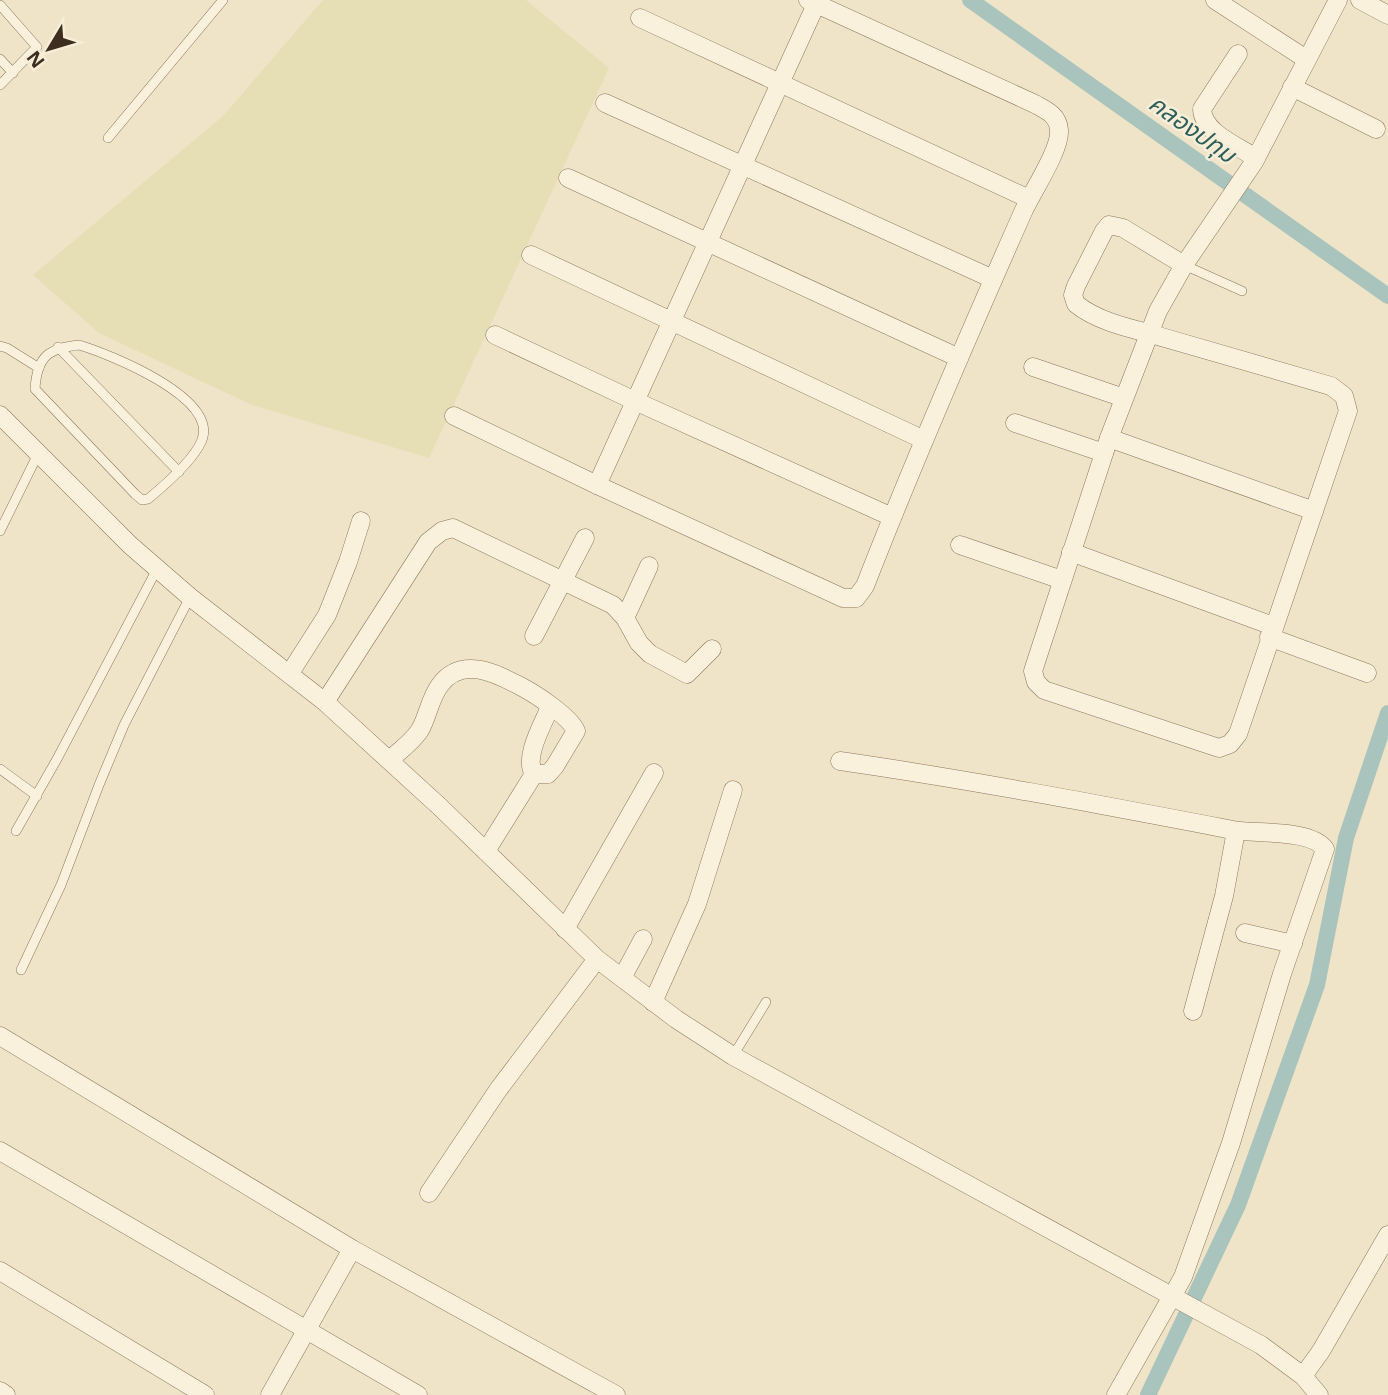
<svg xmlns="http://www.w3.org/2000/svg" width="1388" height="1395" font-family="Georgia,'Noto Sans Thai',serif">
	<style>
		.farmland { fill: #e6deb5 }
		.lines { fill: none; stroke-linecap: round; stroke-linejoin: round }
		.canal { stroke: #a9c4bc; stroke-width: 16 }
		.service-casing { stroke: #8d765c; stroke-width: 10 }
		.minor-casing { stroke: #8d765c; stroke-width: 19 }
		.service { stroke: #faf1dc; stroke-width: 9 }
		.minor { stroke: #faf1dc; stroke-width: 18 }
		.labels { text-anchor: middle; stroke-width: 5; stroke-linejoin: round; paint-order: stroke }
		.water-label { font-size: 24px; font-style: italic; fill: #2f5d5a; stroke: #f7eed8 }
	</style>
	<rect width="100%" height="100%" fill="#f0e4c8"/>
	<!-- farmland -->
	<polygon class="farmland" points="323,0 526,0 609,68 429,458 252,405 99,333 33,275 223,116"/>
	<g class="lines">
		<!-- canal -->
		<g class="canal">
			<polyline points="970,0 1388,296"/>
			<polyline points="1148,1395 1238,1205 1317,985 1346,838 1388,713"/>
		</g>
		<!-- service casing -->
		<g class="service-casing">
			<g id="service">
				<polyline points="0,5 37,47 0,85"/>
				<polyline points="0,59 13,73"/>
				<polyline points="108,138 223,0"/>
				<polyline points="1184,265 1242,291"/>
				<path d="M 79,345 C 109,354 218,397 202,440 C 194,460 165,485 148,499 L 142,500 L 135,494 L 35,389 C 37,356 49,348 79,345 Z"/>
				<polyline points="0,346 7,348 39,368"/>
				<polyline points="58,347 179,472"/>
				<polyline points="0,531 38,454"/>
				<polyline points="0,769 37,796"/>
				<polyline points="16,831 57,759 157,569"/>
				<polyline points="21,970 61,885 99,785 124,725 190,597"/>
				<polyline points="733,1056 766,1002"/>
			</g>
		</g>
		<!-- minor casing -->
		<g class="minor-casing">
			<g id="minor">
				<polyline points="1215,0 1306,59"/>
				<polyline points="1360,0 1388,15"/>
				<polyline points="640,18 1029,199"/>
				<path d="M 1238,54 L 1202,109 C 1203,133 1238,146 1256,158"/>
				<polyline points="1292,87 1376,129"/>
				<polyline points="605,103 993,279"/>
				<polyline points="568,178 959,358"/>
				<polyline points="531,255 924,440"/>
				<path d="M 1184,265 L 1123,228 L 1109,225 L 1104,231 L 1076,286 L 1073,295 L 1076,304 C 1096,320 1124,327 1148,333 L 1331,386 L 1344,396 L 1348,411 L 1238,734 L 1230,744 L 1219,748 L 1044,690 L 1036,682 L 1033,671 L 1109,438 L 1158,311 L 1184,265 L 1254,162 L 1338,0"/>
				<polyline points="495,335 635,401 892,517"/>
				<polyline points="1033,367 1124,398"/>
				<polyline points="0,415 130,545 190,597 325,702 439,806 597,959 676,1019 733,1056 1261,1345 1303,1376 1319,1395"/>
				<path d="M 454,416 L 597,485 L 843,598 L 856,598 L 865,586 C 914,460 968,336 1023,212 C 1032,192 1061,149 1059,130 C 1058,115 1046,110 1035,104 L 808,0"/>
				<polyline points="1015,423 1104,453"/>
				<polyline points="1109,438 1314,511"/>
				<polyline points="597,485 818,0"/>
				<polyline points="960,545 1062,580"/>
				<polyline points="1071,552 1273,626"/>
				<polyline points="625,618 649,566"/>
				<polyline points="534,636 585,538"/>
				<polyline points="1269,637 1367,673"/>
				<polyline points="290,673 327,615 348,562 361,521"/>
				<polyline points="325,702 428,542 442,531 453,528 613,605 625,618 639,643 650,654 687,674 712,649"/>
				<path d="M 389,760 C 400,751 412,742 420,730 C 428,716 430,698 440,685 C 462,655 497,674 522,687 C 537,695 570,717 576,731 L 555,766 L 548,774 L 534,774 L 486,851"/>
				<path d="M 840,761 C 972,780 1102,805 1233,830 C 1256,834 1311,829 1325,849 L 1282,974 L 1231,1143 L 1183,1277 L 1116,1395"/>
				<path d="M 534,774 C 523,758 543,724 550,707"/>
				<polyline points="565,929 654,773"/>
				<polyline points="1245,933 1293,944"/>
				<polyline points="622,978 643,939"/>
				<polyline points="653,1002 697,904 733,790"/>
				<polyline points="1193,1011 1224,896 1236,831"/>
				<polyline points="0,1036 352,1249 616,1395"/>
				<polyline points="0,1151 418,1395"/>
				<polyline points="429,1193 498,1090 597,959"/>
				<polyline points="0,1271 205,1395"/>
				<polyline points="1303,1376 1321,1351 1388,1235"/>
				<polyline points="0,1391 6,1395"/>
				<polyline points="270,1395 352,1249"/>
			</g>
		</g>
		<!-- service -->
		<use href="#service" class="service"/>
		<!-- minor -->
		<use href="#minor" class="minor"/>
	</g>
	<g class="labels">
		<!-- water labels -->
		<g class="water-label">
			<text transform="translate(1192 129) rotate(35)" y="8">คลองปทุม</text>
		</g>
	</g>
	<!-- north arrow -->
	<g transform="translate(49 49) rotate(232)" stroke="#f7eed8" stroke-width="5" paint-order="stroke">
	<path d="M0-5L12 26L0 18L-12 26Z" fill="#3d2e20"/>
	<text y="-10" font-size="19" font-weight="bold" text-anchor="middle" fill="#3d2e20">N</text>
	</g>
</svg>
